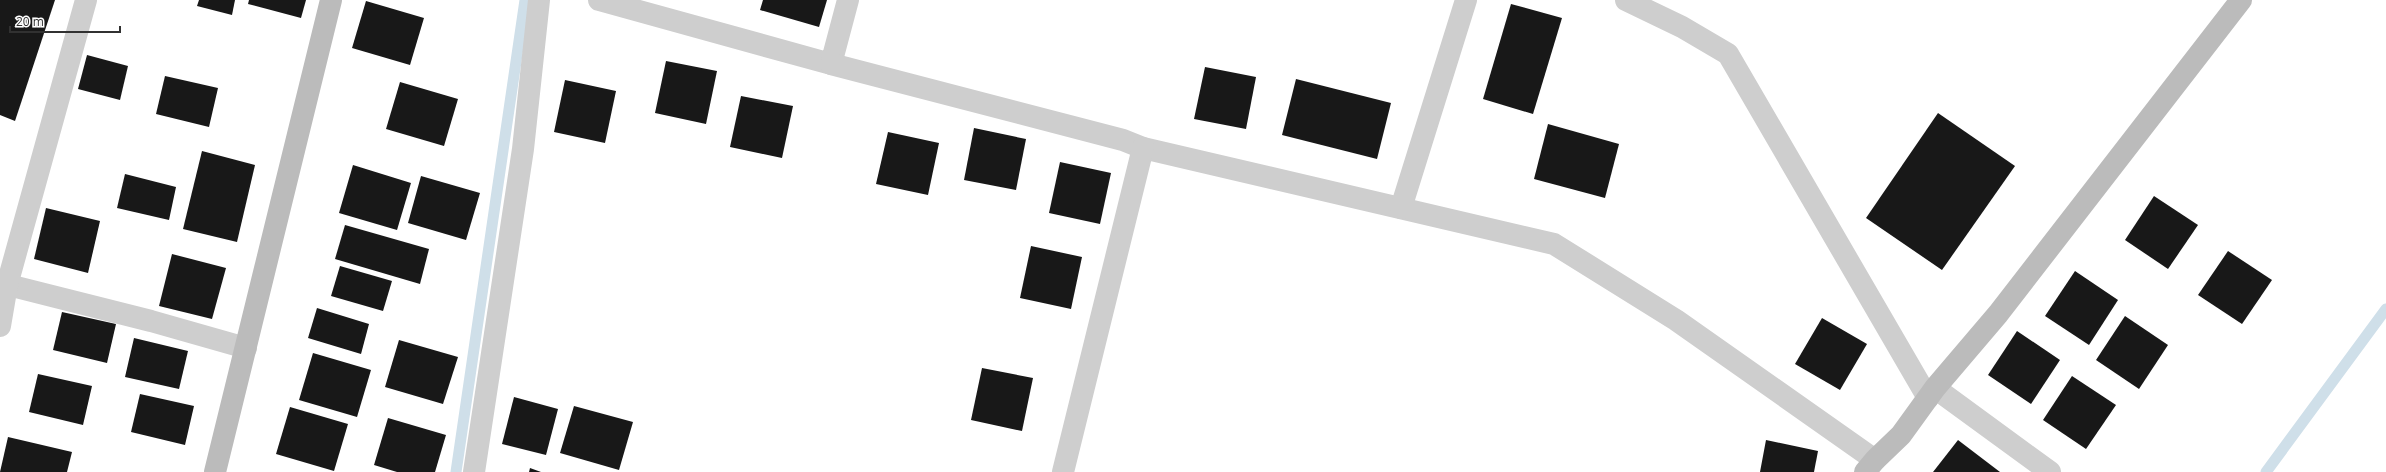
<svg xmlns="http://www.w3.org/2000/svg" width="2386" height="472" font-family="'Open Sans',sans-serif">
	<style>
		.lines { fill: none; stroke-linecap: round; stroke-linejoin: round }
		.stream { stroke: #cfdfe9; stroke-width: 11 }
		.building { fill: #181818 }
		.street { stroke: #cecece; stroke-width: 22 }
		.secondary { stroke: #bbb; stroke-width: 22 }
	</style>
	<rect width="100%" height="100%" fill="#fff"/>
	<g class="lines">
		<!-- stream -->
		<g class="stream">
			<polyline points="456,472 525,0"/>
			<polyline points="2266,472 2386,309"/>
		</g>
	</g>
	<!-- building -->
	<g class="building">
		<polygon points="0,0 55,0 15,121 0,115"/>
		<polygon points="199,0 235,0 232,15 197,6"/>
		<polygon points="249,0 306,0 301,18 248,4"/>
		<polygon points="763,0 827,0 819,27 760,10"/>
		<polygon points="366,1 424,18 410,65 352,48"/>
		<polygon points="1511,4 1562,18 1533,114 1483,99"/>
		<polygon points="87,55 128,66 120,100 78,89"/>
		<polygon points="666,61 717,71 706,124 655,113"/>
		<polygon points="1205,67 1256,77 1246,129 1194,119"/>
		<polygon points="165,76 218,88 209,127 156,114"/>
		<polygon points="1296,79 1391,103 1377,159 1282,135"/>
		<polygon points="565,80 616,91 605,143 554,132"/>
		<polygon points="400,82 458,99 444,146 386,129"/>
		<polygon points="741,96 793,106 782,158 730,147"/>
		<polygon points="1938,113 2015,166 1942,270 1866,218"/>
		<polygon points="1548,124 1619,144 1605,198 1534,179"/>
		<polygon points="974,128 1026,139 1016,190 964,180"/>
		<polygon points="888,132 939,143 928,195 876,184"/>
		<polygon points="202,151 255,165 237,242 183,229"/>
		<polygon points="1060,162 1111,173 1100,224 1049,213"/>
		<polygon points="353,165 411,183 397,230 339,213"/>
		<polygon points="125,174 176,187 169,220 117,208"/>
		<polygon points="421,176 480,193 466,240 408,223"/>
		<polygon points="2154,196 2198,225 2168,269 2125,240"/>
		<polygon points="46,208 100,221 88,273 34,259"/>
		<polygon points="345,225 429,249 420,284 335,259"/>
		<polygon points="1031,246 1082,257 1071,309 1020,298"/>
		<polygon points="2228,251 2272,280 2242,324 2198,295"/>
		<polygon points="172,254 226,268 212,319 159,306"/>
		<polygon points="340,266 392,281 383,311 331,296"/>
		<polygon points="2075,271 2118,300 2089,345 2045,316"/>
		<polygon points="317,308 369,324 361,354 308,338"/>
		<polygon points="62,312 116,324 107,363 53,350"/>
		<polygon points="2125,316 2168,345 2139,389 2096,360"/>
		<polygon points="1822,318 1867,344 1840,390 1795,364"/>
		<polygon points="2017,331 2060,360 2031,404 1988,375"/>
		<polygon points="134,338 188,351 179,389 125,377"/>
		<polygon points="399,340 458,357 443,404 385,387"/>
		<polygon points="313,353 371,370 357,417 299,400"/>
		<polygon points="982,368 1033,378 1022,431 971,420"/>
		<polygon points="38,374 92,386 83,425 29,412"/>
		<polygon points="2072,376 2116,405 2086,449 2043,420"/>
		<polygon points="140,394 194,406 185,445 131,432"/>
		<polygon points="514,397 558,409 546,455 502,444"/>
		<polygon points="574,406 633,422 619,470 560,453"/>
		<polygon points="290,407 348,424 334,471 276,454"/>
		<polygon points="388,418 446,435 435,472 397,472 374,465"/>
		<polygon points="8,437 72,452 67,472 0,472"/>
		<polygon points="1766,440 1818,451 1814,472 1760,472"/>
		<polygon points="1958,440 2000,472 1933,472"/>
		<polygon points="530,468 541,472 529,472"/>
	</g>
	<g class="lines">
		<!-- street -->
		<g class="street">
			<polyline points="599,0 831,64 848,0"/>
			<polyline points="1626,0 1682,27 1728,54 1928,398"/>
			<polyline points="831,64 1123,140 1143,148 1554,244 1676,320 1875,460"/>
			<polyline points="1401,208 1466,0"/>
			<polyline points="0,283 151,321 246,348"/>
			<polyline points="0,326 7,285 86,0"/>
			<polyline points="1935,388 2050,472"/>
			<polyline points="474,472 523,149 539,0"/>
			<polyline points="1063,472 1143,148"/>
		</g>
		<!-- secondary -->
		<g class="secondary">
			<polyline points="215,472 331,0"/>
			<polyline points="1865,472 1875,460 1901,435 1935,388 1998,314 2241,0"/>
		</g>
	</g>
	<!-- scale -->
	<path d="M10 26v6h110v-6" fill="none" stroke="#313131" stroke-width="2"/>
	<text x="16" y="26" font-size="12" fill="#313131" stroke="#ffffff" stroke-width="3" paint-order="stroke">20 m</text>
</svg>
